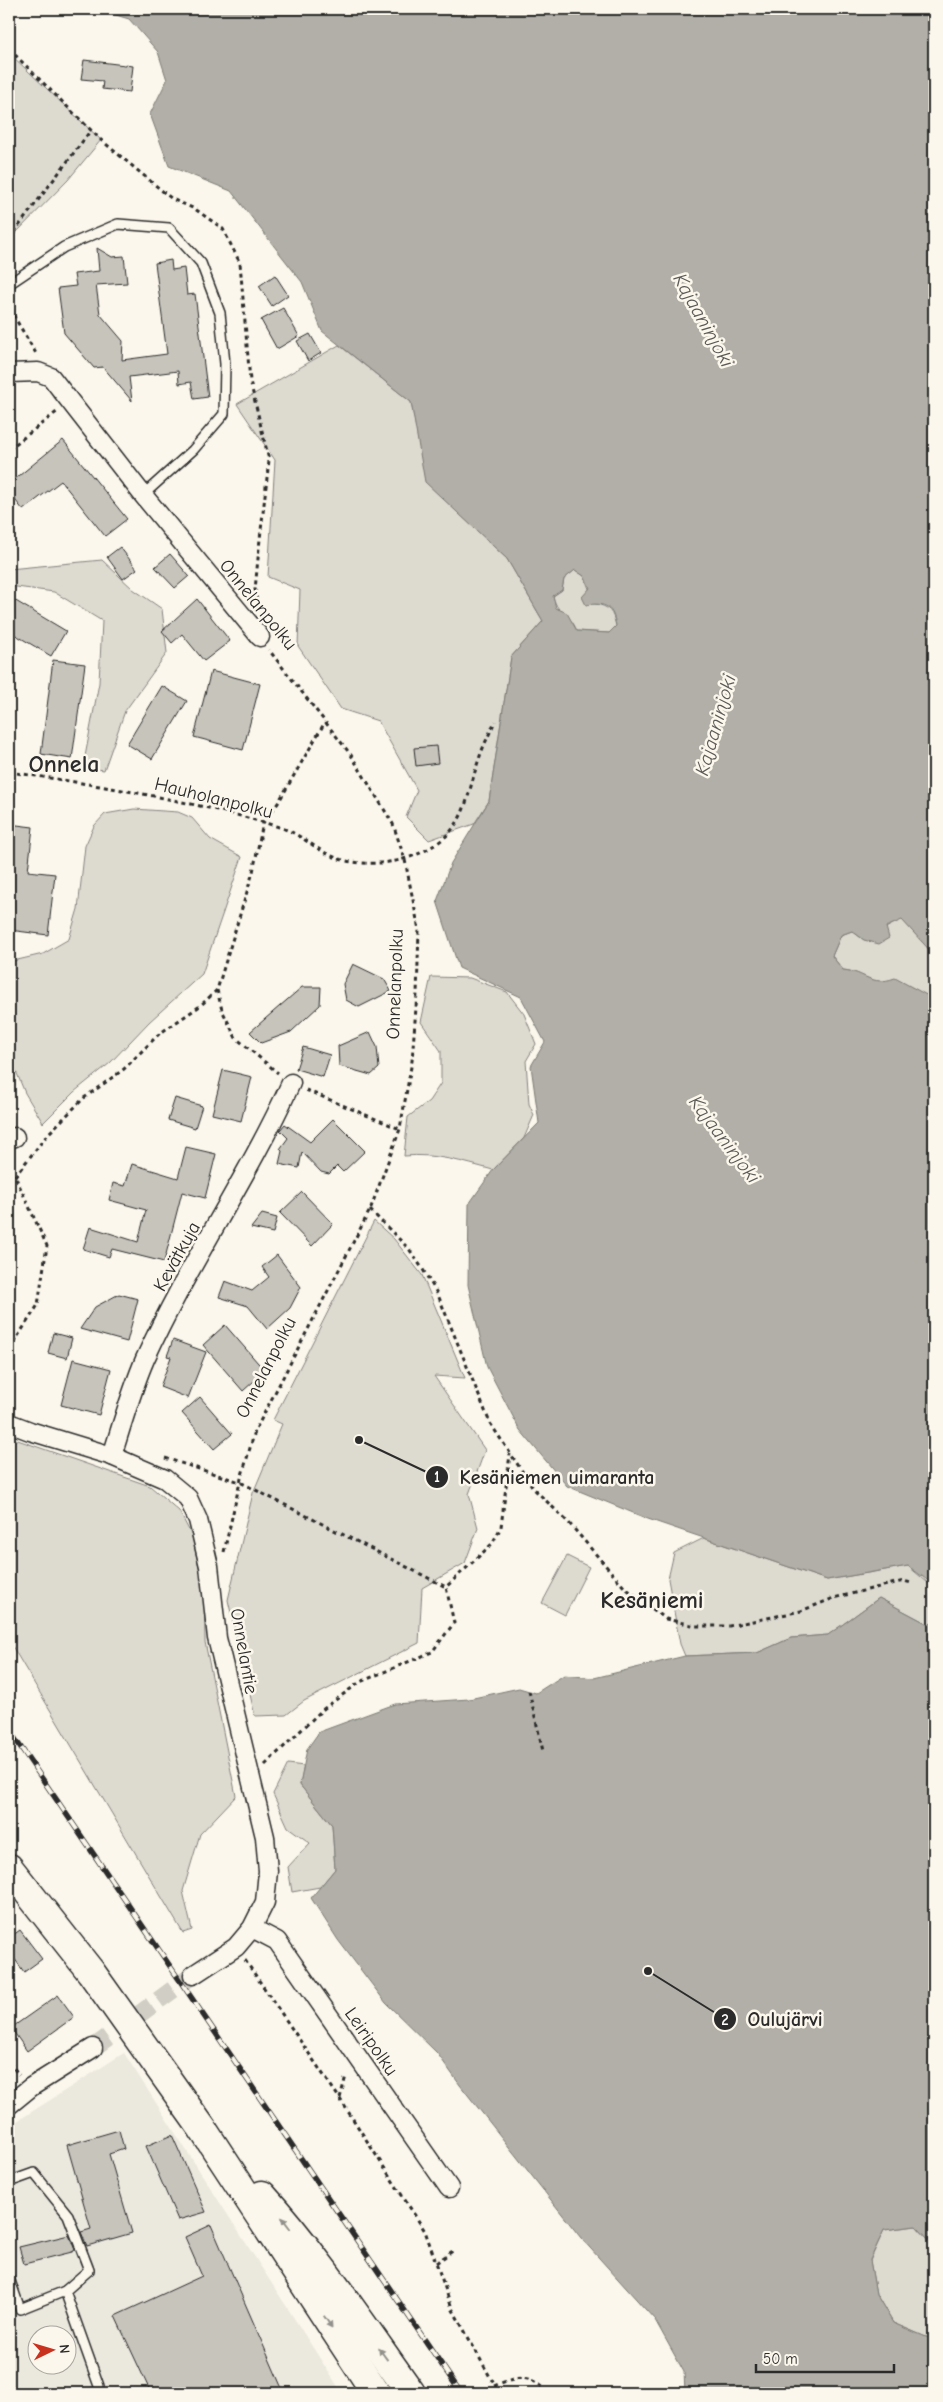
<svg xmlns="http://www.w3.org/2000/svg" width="943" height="2402" font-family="'Comic Neue',sans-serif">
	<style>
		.built { fill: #ebe8de; fill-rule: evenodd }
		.green { fill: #dddad0; stroke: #84827e }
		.water { fill: #b1afa7; stroke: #7b7a75; fill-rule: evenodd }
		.building { fill: #c7c4bc; stroke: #2b2b2b }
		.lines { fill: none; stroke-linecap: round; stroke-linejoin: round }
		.street-tunnel { stroke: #d1cec5; stroke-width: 18; stroke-dasharray: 18 9; stroke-linecap: butt }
		.lane-casing { stroke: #2b2b2b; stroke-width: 12 }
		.street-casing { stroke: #2b2b2b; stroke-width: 21 }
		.highway-casing { stroke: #2b2b2b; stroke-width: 31 }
		.path { stroke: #2b2b2b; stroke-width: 3; stroke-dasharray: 4 4; stroke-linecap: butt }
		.lane { stroke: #fbf7ec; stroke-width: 9 }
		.street { stroke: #fbf7ec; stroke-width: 18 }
		.highway { stroke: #fbf7ec; stroke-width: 28 }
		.rail-casing { stroke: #2b2b2b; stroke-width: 5.5 }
		.rail { stroke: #fbf7ec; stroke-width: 4; stroke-dasharray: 11; stroke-linecap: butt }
		.oneway { fill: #93918c }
		.labels { text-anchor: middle; stroke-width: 5; stroke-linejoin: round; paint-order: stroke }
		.street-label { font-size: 19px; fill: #2b2b2b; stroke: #fbf7ec }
		.water-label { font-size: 20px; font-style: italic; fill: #5a5956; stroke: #fbf7ec }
		.district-label { font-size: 24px; font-weight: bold; fill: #2b2b2b; stroke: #fbf7ec }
		.leader { fill: none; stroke: #2b2b2b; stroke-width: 2 }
		.callout-dot { fill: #2b2b2b; stroke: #fbf7ec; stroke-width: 2 }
		.mark-label { font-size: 15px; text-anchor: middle; font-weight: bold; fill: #fff }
		.callout-label { font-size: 20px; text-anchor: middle; font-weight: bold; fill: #2b2b2b; stroke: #fbf7ec; stroke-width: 5; stroke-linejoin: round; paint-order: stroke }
	</style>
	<rect width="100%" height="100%" fill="#fbf7ec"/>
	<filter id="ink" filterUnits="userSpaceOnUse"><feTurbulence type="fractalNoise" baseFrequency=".02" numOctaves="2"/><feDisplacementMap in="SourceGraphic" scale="10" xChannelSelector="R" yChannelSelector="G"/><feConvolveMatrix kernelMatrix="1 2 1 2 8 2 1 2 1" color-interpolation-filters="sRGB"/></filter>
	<g filter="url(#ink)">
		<!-- built -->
		<path class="built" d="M 124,2053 L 342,2393 L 9,2393 L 9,2123 L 11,2125 ZM 38,2334 L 68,2334 L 68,2364 L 38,2364 Z"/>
		<!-- green -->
		<g class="green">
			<polygon points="9,53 101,140 68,180 9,240"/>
			<polygon points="339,345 411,402 426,482 507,559 543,621 511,657 489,801 474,824 429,840 406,817 417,790 378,721 341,709 298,646 300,590 268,577 275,460 237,404"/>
			<polygon points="102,560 133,589 162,609 167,653 125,711 104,770 83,767 99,683 102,621 54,592 9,586 9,569"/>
			<path d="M 575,570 L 584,576 L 595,604 C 609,606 613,612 616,626 L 609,633 L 577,631 C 570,612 558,617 553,596 L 562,590 L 564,579 Z"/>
			<polygon points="134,809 178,812 192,818 210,839 242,857 202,974 149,1022 110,1063 74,1092 43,1123 25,1093 9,1054 9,962 43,954 69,939 78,909 85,846 94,826 105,814"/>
			<path d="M 902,919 L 934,955 L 934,999 C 915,989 893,986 873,980 C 861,977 856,971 843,970 L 832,956 L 841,935 L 852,931 L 864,940 Z"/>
			<path d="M 431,977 L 470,978 L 507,992 L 524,1014 L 536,1044 L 526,1061 L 529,1104 L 534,1115 L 524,1138 L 493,1170 C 463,1162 435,1153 404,1156 L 408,1117 L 429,1101 L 441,1083 L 441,1051 L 421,1022 Z"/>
			<polygon points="374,1221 394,1239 422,1275 465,1378 434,1376 485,1450 469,1494 478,1528 465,1563 422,1588 419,1643 304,1701 286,1715 255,1716 228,1600 253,1493 282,1424 273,1420"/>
			<polygon points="9,1437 150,1486 179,1511 192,1536 204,1589 205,1642 236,1796 200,1834 183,1891 192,1930 183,1933 9,1641"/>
			<polygon points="704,1538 827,1580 908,1566 934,1588 934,1623 928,1624 879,1598 828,1635 791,1638 757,1653 685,1656 680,1644 668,1579 674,1553"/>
			<polygon points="567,1556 589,1567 565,1615 542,1603"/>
			<polygon points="288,1764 304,1766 300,1785 332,1825 335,1869 320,1887 292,1892 288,1867 310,1843 288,1827 273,1794"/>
			<polygon points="916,2226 934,2245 934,2338 926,2337 893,2323 876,2294 870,2261 884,2230"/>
		</g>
		<!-- water -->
		<g class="water">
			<path d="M 96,9 L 934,9 L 934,955 L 902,920 L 886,927 L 889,938 L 879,944 L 864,940 L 852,931 L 841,935 L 832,956 L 843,970 C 866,972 870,987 895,978 L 934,999 L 934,1585 L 908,1566 L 827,1580 L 648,1519 L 567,1486 L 520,1430 L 487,1367 L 468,1285 L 469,1204 L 493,1170 L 539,1123 L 531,1066 L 545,1042 L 521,997 L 459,968 L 437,901 L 451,863 L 489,801 L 511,657 L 543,621 L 507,559 L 425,482 L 411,402 L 322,331 L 302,282 L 231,191 L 169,166 L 150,114 L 167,80 L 158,52 L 129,19 ZM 575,570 L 584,576 L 590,588 L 582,597 L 586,605 C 606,602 613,607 616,626 L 609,633 L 577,631 L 567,613 L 556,608 L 553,596 L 562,590 L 564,579 Z"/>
			<polygon points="879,1598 928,1624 934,1623 934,2245 916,2226 884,2230 870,2260 876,2294 893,2323 926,2337 934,2338 934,2393 685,2393 684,2372 655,2320 581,2238 460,2085 437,2053 386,2003 338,1940 311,1898 335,1869 332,1825 300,1785 307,1749 319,1732 395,1704 469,1699 519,1688 536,1693 564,1675 594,1678 685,1656 757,1653 791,1638 828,1635"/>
		</g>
		<!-- building -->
		<g class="building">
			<polygon points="84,60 133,66 130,92 102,89 103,81 81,79"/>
			<polygon points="97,248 112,257 124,256 127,283 96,285 100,314 123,341 122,360 167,354 155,263 171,260 172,270 184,268 187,295 195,294 208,397 194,399 191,382 179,384 178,371 129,377 132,401 103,367 94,368 64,333 58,288 76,286 74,274 99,271"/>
			<polygon points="275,275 288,295 272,306 259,286"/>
			<polygon points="283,308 299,336 277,349 261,320"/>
			<polygon points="310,334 321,353 308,361 297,341"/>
			<polygon points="63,440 127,519 105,536 61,481 23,510 9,492 9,484"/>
			<polygon points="120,547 137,569 123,579 107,557"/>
			<polygon points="170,554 189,576 175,588 155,567"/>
			<polygon points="9,597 66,631 51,656 9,631"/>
			<polygon points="197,599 230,641 204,661 182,634 172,643 162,631"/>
			<polygon points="53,660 85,664 72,759 41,754"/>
			<polygon points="211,671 260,684 243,750 194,737"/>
			<polygon points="162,686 187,701 152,759 127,744"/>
			<polygon points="436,746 438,763 416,766 414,748"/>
			<polygon points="9,824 33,827 28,871 55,874 48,935 9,930"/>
			<polygon points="353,964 384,979 391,991 359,1007 346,1000 343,984"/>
			<polygon points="302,987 321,987 320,1005 291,1032 261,1043 250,1032"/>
			<polygon points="370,1032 377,1047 379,1068 371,1075 339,1066 338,1046"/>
			<polygon points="303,1047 330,1055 323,1077 296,1069"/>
			<polygon points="223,1070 252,1077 241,1121 212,1114"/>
			<polygon points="175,1098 202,1106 195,1128 168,1120"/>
			<polygon points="333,1119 365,1151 343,1172 337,1166 329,1174 321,1172 302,1152 299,1168 279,1164 282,1151 280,1149 288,1138 280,1130 285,1124 310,1142"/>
			<polygon points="186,1147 216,1154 205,1198 182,1192 164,1262 112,1249 109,1257 83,1249 90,1227 138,1242 146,1210 109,1200 113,1183 125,1186 132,1164 178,1178"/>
			<polygon points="302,1192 333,1224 312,1246 280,1213"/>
			<polygon points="262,1214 277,1218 273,1233 251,1228"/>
			<polygon points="277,1255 301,1287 290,1308 267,1329 248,1306 219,1297 225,1281 252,1291 269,1277 262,1267"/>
			<polygon points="119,1294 138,1299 127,1342 80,1329 95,1307"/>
			<polygon points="225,1325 265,1371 243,1391 203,1345"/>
			<polygon points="53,1333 72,1338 67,1358 48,1353"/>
			<polygon points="173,1340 206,1352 188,1398 160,1387 171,1357 167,1356"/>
			<polygon points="73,1359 111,1369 99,1415 61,1405"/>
			<polygon points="200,1397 232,1434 214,1449 182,1413"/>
			<polygon points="20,1930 42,1959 24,1972 9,1951 9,1938"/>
			<polygon points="58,1995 74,2017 27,2051 11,2028"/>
			<polygon points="119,2130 124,2149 109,2154 132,2233 87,2246 81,2232 91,2229 67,2145"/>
			<polygon points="172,2135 206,2212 178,2220 146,2146"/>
			<polygon points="211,2225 284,2393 151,2393 115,2316 202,2276 185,2237"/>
			<polygon points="69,2235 75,2250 72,2252 24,2264 19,2247"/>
		</g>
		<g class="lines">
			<!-- street-tunnel -->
			<polyline class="street-tunnel" points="93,2048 193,1975"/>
			<!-- lane casing -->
			<g class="lane-casing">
				<g id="lane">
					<polyline points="9,284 64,247 118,224 169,228 201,263 220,313 225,364 224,414 193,450 143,495"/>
					<polyline points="9,2182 34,2173 68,2215 89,2270 65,2291 20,2309 9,2278"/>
					<polyline points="65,2291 99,2386"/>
				</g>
			</g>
			<!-- street casing -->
			<g class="street-casing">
				<g id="street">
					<polyline points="9,373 38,372 51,377 143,495 260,637"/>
					<polyline points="9,1139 15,1137"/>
					<polyline points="9,1423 30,1431 112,1456 165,1479 188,1498 198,1520 209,1566 217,1638 265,1837 268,1871 265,1902 252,1928 236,1947 193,1975"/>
					<path d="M 112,1456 C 122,1424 132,1389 145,1359 C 188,1264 248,1178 291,1083"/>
					<polyline points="252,1928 277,1941 449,2188"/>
					<polyline points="9,2105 31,2087 93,2048"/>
				</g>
			</g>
			<!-- highway casing -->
			<g class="highway-casing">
				<g id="highway">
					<polyline points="9,1868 91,1972 202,2128 376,2393"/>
					<path d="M 262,2195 C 317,2256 363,2326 411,2393"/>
				</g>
			</g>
			<!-- path -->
			<g class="path">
				<polyline points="9,49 101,140 172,199 195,209 223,229 240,263 250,381 269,460 259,548 255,590 257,604"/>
				<polyline points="9,239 91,130"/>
				<polyline points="9,308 37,355"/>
				<polyline points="9,449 58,411"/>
				<path d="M 9,772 C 100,785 190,800 279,827 C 306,835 321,858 353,862 C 382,866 411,861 436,844 C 467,824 468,790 479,759 C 483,746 490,733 495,721"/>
				<polyline points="217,990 222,1010 236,1038 278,1073"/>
				<polyline points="306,1090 400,1129"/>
				<polyline points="15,1176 48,1134 84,1098 124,1069 159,1034 200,1006 217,990 253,872 263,823 278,803 325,722"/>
				<polyline points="370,1210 409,1249 422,1268 438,1295 490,1423 534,1489 569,1523 624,1587 666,1619 696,1626 729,1626 801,1611 834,1598 904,1581 911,1583"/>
				<polyline points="9,1350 38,1305 47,1246 15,1176"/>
				<polyline points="165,1458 240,1482 446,1587"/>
				<polyline points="224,1552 240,1482 255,1431 370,1210 400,1129 412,1061 417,994 419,930 405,860 393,824 351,755 269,650"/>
				<polyline points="529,1691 543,1751"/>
				<polyline points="265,1765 322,1710 360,1682 432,1652 454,1623 446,1587 492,1544 501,1527 510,1454"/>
				<polyline points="245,1960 340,2099 425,2231 452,2308 499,2393"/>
				<polyline points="9,2062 19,2075"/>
				<polyline points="340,2098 346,2076"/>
				<polyline points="436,2263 454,2250"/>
				<path d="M 494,2386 C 518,2375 530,2374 549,2393"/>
			</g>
			<!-- lane -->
			<use href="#lane" class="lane"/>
			<!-- street -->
			<use href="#street" class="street"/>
			<!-- highway -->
			<use href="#highway" class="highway"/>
			<!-- rail casing -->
			<g class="rail-casing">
				<polyline id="rail" points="9,1730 461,2393"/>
			</g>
			<!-- rail -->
			<use href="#rail" class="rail"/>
		</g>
		<!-- one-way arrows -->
		<defs><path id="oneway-solid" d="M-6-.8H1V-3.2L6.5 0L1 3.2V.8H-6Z" transform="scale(1.25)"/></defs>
		<g class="oneway">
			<use href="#oneway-solid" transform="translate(286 2223) rotate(-127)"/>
			<use href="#oneway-solid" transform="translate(328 2322) rotate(56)"/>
			<use href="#oneway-solid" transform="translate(383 2354) rotate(-126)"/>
		</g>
	</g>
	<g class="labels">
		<!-- street labels -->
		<g class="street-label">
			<text transform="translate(259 604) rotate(51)" y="7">Onnelanpolku</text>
			<text transform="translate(214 797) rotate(14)" y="7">Hauholanpolku</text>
			<text transform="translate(394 984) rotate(-88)" y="7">Onnelanpolku</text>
			<text transform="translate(176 1256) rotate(-61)" y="7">Kevätkuja</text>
			<text transform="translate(265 1367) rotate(-63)" y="7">Onnelanpolku</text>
			<text transform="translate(245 1651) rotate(80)" y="7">Onnelantie</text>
			<text transform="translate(372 2041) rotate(55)" y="7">Leiripolku</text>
		</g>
		<!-- water labels -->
		<g class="water-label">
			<text transform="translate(704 320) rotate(61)" y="7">Kajaaninjoki</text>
			<text transform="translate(715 725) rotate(-74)" y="7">Kajaaninjoki</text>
			<text transform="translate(725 1139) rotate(53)" y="7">Kajaaninjoki</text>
		</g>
		<!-- district labels -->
		<g class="district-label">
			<text x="64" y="772">Onnela</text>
			<text x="652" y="1608">Kesäniemi</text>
		</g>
	</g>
	<!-- callouts -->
	<path class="leader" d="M359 1440L437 1477M648 1971L725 2019"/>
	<g class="callout-dot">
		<circle cx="359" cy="1440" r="5"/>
		<circle cx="648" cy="1971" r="5"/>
		<circle cx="437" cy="1477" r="12"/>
		<circle cx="725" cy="2019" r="12"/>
	</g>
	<g class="mark-label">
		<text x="437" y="1482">1</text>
		<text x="725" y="2025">2</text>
	</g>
	<g class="callout-label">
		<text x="557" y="1484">Kesäniemen uimaranta</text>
		<text x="785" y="2026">Oulujärvi</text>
	</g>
	<!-- margin -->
	<rect width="943" height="2402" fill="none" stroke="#fbf7ec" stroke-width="30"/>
	<rect x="15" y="15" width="913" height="2372" fill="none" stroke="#2b2b2b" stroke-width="2" filter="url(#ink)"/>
	<!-- north arrow -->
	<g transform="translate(52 2350) rotate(85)"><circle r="24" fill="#fbf7ec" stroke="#a8a59f"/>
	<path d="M0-4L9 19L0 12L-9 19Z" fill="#c8321e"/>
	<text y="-8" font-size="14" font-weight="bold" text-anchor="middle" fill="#2b2b2b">N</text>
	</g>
	<!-- scale -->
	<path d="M756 2364v8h138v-8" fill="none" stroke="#2b2b2b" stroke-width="2.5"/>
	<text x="763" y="2364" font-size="15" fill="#2b2b2b" stroke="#fbf7ec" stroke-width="4" paint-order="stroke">50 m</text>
</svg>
